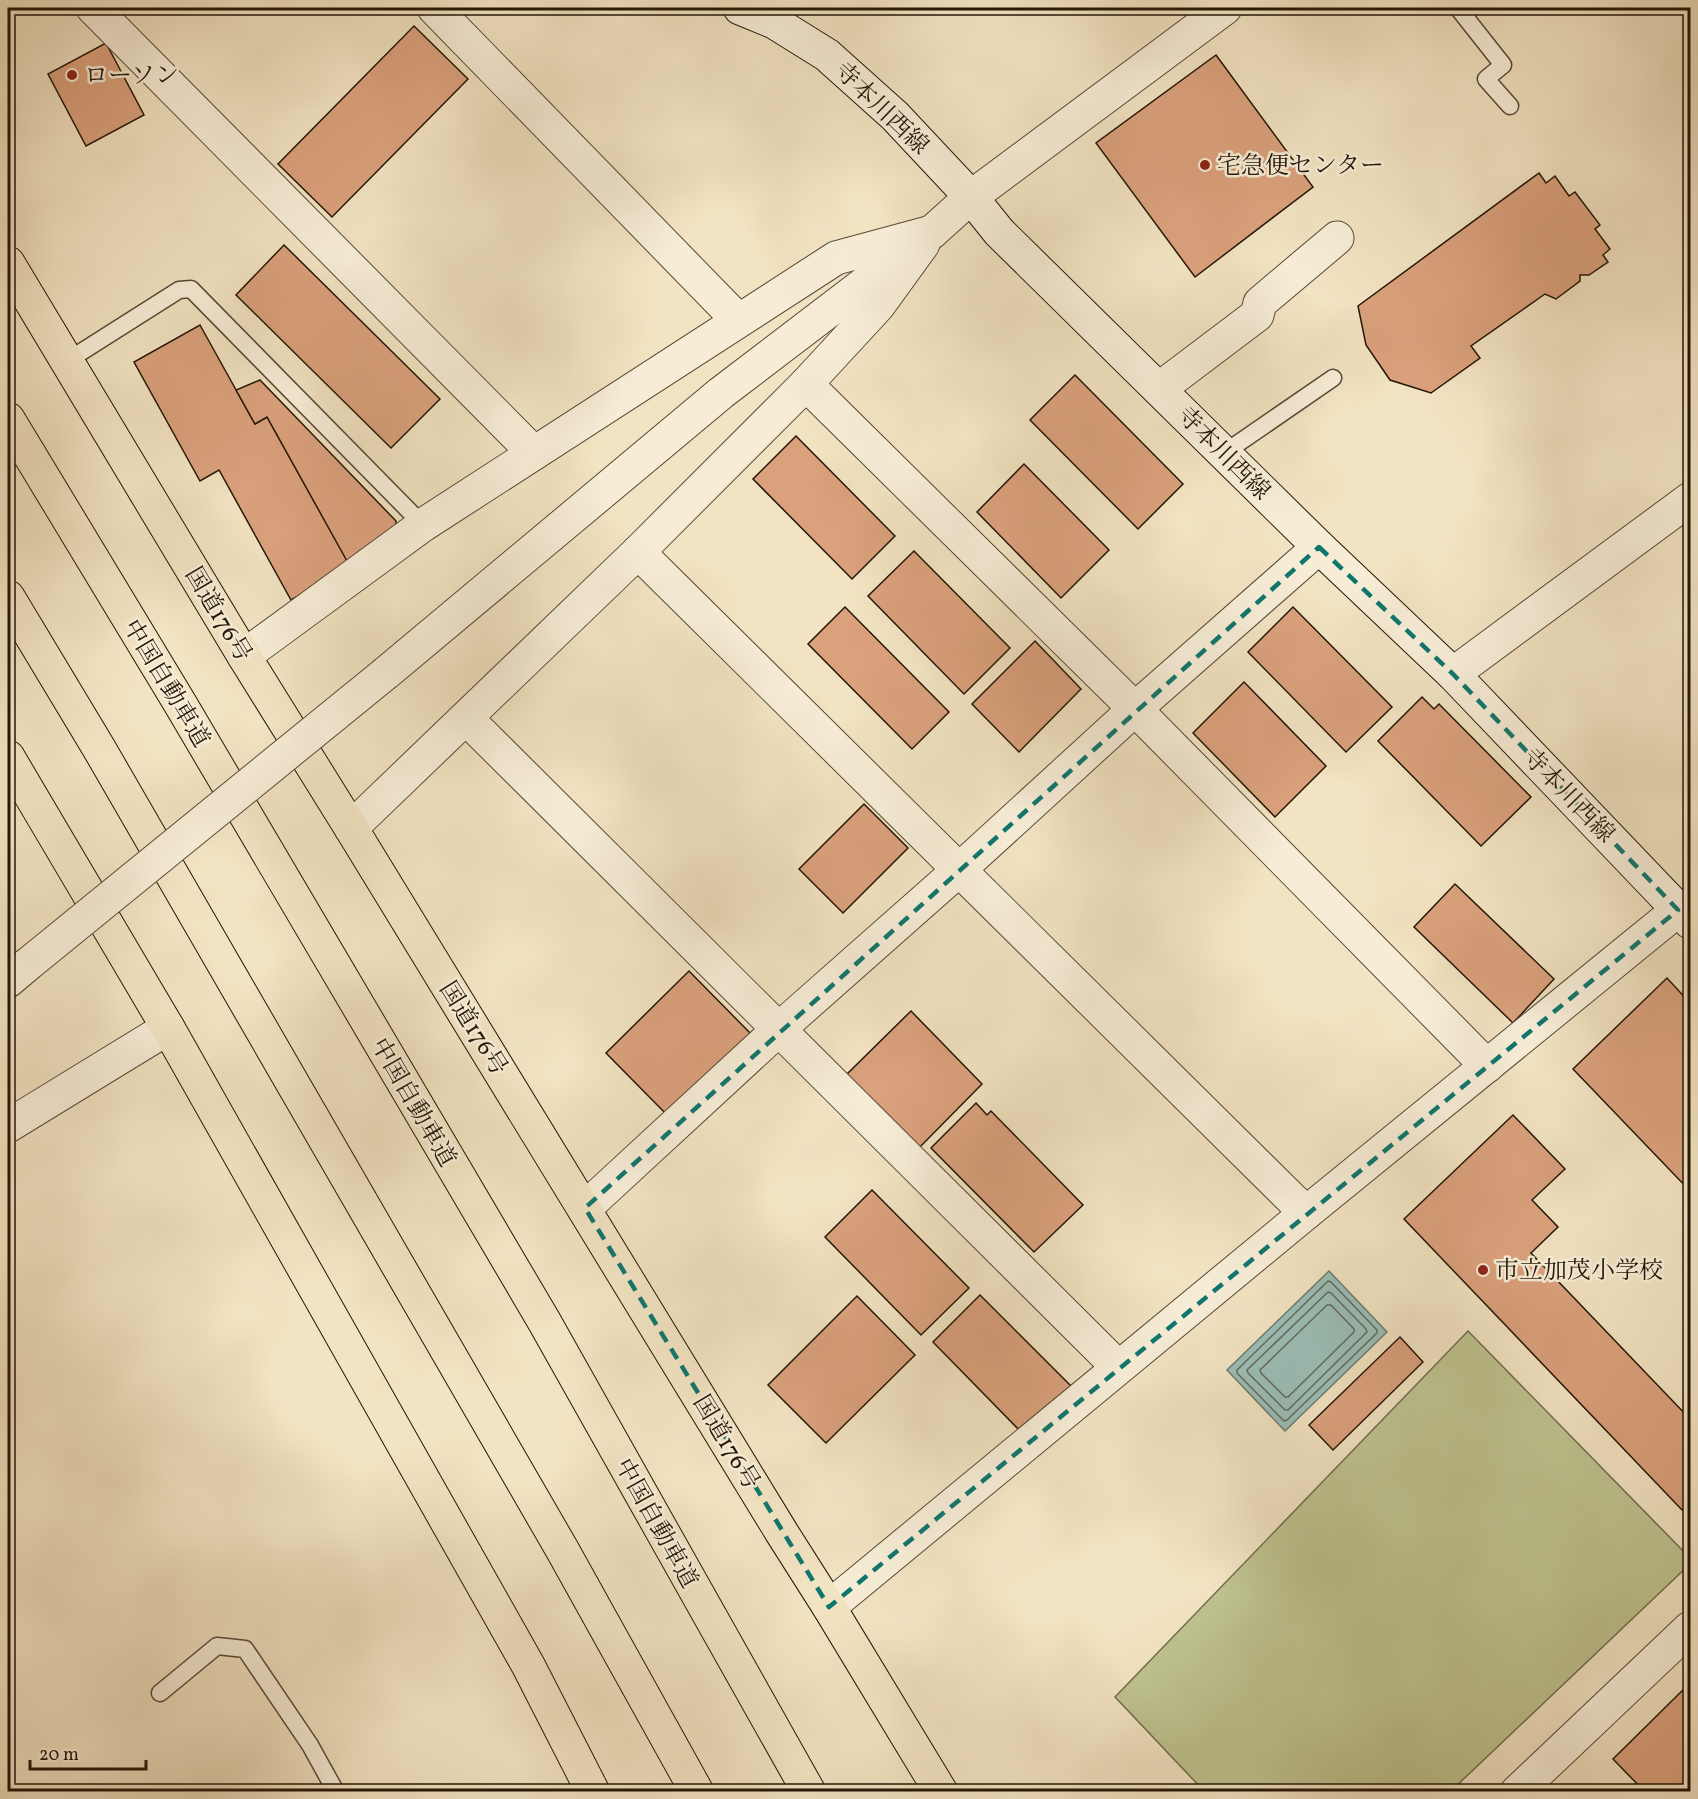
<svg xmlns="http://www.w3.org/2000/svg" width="1698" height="1799" font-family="Vollkorn,'Noto Serif JP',serif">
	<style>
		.green { fill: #bec390; stroke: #706c4c; stroke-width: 1.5 }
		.water { fill: #9bbeb7; stroke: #6b7b71; stroke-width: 1.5 }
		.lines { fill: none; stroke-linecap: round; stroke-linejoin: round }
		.shore { stroke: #5f6a5f; stroke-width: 1.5 }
		.building { fill: #daa17c; stroke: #231607; stroke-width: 1.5 }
		.service-casing { stroke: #574936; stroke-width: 19 }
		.minor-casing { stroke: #574936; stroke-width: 35 }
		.tertiary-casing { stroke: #574936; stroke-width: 35 }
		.secondary-casing { stroke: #231607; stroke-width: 35 }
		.trunk-casing { stroke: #231607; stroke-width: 35 }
		.motorway-casing { stroke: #231607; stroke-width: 35 }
		.service { stroke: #f7edd7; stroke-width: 16 }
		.minor { stroke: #f7edd7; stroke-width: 33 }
		.tertiary { stroke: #f7edd7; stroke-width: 33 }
		.secondary { stroke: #f7edd7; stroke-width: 33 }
		.trunk { stroke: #f2e3c2; stroke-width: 33 }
		.motorway { stroke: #f2e3c2; stroke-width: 33 }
		.tertiary-bridge-casing { stroke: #574936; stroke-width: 35; stroke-linecap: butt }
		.tertiary-bridge { stroke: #f7edd7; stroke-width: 33 }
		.marked { fill: none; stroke: #0f766e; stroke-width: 4.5; stroke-dasharray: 12 8; stroke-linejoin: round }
		.poi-dot { fill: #8f2418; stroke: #f7edd7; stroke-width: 2 }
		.labels { text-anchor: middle; stroke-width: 5; stroke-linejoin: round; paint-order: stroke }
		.poi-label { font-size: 24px; fill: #231607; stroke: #f7edd7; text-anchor: start }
		.street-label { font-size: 24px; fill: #231607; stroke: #f7edd7 }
	</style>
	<rect width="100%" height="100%" fill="#f2e3c2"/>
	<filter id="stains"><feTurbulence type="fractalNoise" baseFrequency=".00333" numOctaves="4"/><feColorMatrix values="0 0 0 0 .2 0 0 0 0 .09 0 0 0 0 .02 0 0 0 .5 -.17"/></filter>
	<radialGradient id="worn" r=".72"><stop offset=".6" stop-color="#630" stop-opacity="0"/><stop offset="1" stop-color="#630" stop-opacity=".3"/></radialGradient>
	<!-- green -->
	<polygon class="green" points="1468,1331 1690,1558 1690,1564 1451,1791 1204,1791 1115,1697"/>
	<!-- water -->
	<polygon class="water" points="1329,1271 1387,1332 1285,1431 1227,1370"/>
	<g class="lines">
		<!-- shore -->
		<g class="shore">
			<polygon points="1328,1281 1331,1282 1377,1330 1377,1333 1287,1420 1284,1421 1237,1373 1237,1370"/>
			<polygon points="1328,1292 1331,1293 1366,1329 1367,1332 1288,1410 1285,1410 1248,1373 1247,1370"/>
			<polygon points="1327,1305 1331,1305 1354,1329 1354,1332 1288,1397 1285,1397 1261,1373 1260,1370"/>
		</g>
	</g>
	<!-- building -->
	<g class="building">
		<polygon points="414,26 468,79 332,217 278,164"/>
		<polygon points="106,43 144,115 86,146 48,74"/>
		<polygon points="1216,55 1313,187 1195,277 1096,143"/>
		<polygon points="1539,173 1546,183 1555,176 1569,196 1575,192 1600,225 1595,229 1610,249 1603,255 1608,262 1589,275 1580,275 1580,281 1556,299 1545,294 1471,346 1480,358 1431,393 1390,380 1366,345 1358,306"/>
		<polygon points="284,245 440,399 391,448 236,295"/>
		<polygon points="200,325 255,424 267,417 351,567 291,600 219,470 200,481 134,362"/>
		<polygon points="1075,375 1183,484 1138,529 1030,420"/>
		<polygon points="260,380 396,521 396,534 347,561 267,417 255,424 236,390"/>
		<polygon points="796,436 895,536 852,579 753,479"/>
		<polygon points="1024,464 1109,550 1061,598 977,512"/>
		<polygon points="914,551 1010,648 964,694 868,596"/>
		<polygon points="845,607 949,712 912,749 808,644"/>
		<polygon points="1293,607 1392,707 1346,752 1248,652"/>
		<polygon points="1035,641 1081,689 1019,752 972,704"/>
		<polygon points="1244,682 1326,766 1275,817 1193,733"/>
		<polygon points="1422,697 1434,709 1439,704 1531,797 1481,846 1378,741"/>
		<polygon points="864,804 908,848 843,913 799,869"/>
		<polygon points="1455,884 1554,979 1513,1023 1414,927"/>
		<polygon points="689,971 751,1034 668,1116 606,1053"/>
		<polygon points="1667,978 1690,1003 1690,1191 1573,1069"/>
		<polygon points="911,1011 982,1084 917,1150 845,1076"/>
		<polygon points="976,1103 987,1115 991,1111 1083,1205 1034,1252 931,1148"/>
		<polygon points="1513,1115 1565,1169 1532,1200 1558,1227 1531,1253 1690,1419 1690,1502 1682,1510 1404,1219"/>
		<polygon points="872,1190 969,1288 921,1335 825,1237"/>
		<polygon points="980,1295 1071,1386 1023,1434 933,1342"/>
		<polygon points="857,1296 915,1355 826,1443 768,1385"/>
		<polygon points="1400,1337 1423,1362 1333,1450 1309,1425"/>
		<polygon points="1690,1683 1690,1792 1645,1792 1613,1759"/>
	</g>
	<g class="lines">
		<!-- service casing -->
		<g class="service-casing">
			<g id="service">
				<polyline points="1458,8 1503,65 1486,79 1510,106"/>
				<polyline points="67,361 179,290 191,289 423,525"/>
				<polyline points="1224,453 1333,378"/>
				<polyline points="160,1693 217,1646 245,1649 310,1745 336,1792"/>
			</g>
		</g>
		<!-- minor casing -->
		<g class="minor-casing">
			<g id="minor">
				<polyline points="93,8 534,453"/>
				<polyline points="434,8 738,320"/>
				<polyline points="971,197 1225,8"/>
				<polyline points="923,244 878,306 806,384 1135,709 1487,1066"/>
				<polyline points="1159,389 1257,315 1260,303 1337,238"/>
				<polyline points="638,552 1306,1213"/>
				<polyline points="244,656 423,525 836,258 932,232"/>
				<polyline points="1453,674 1690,499"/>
				<polyline points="466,718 1118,1367"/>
				<polyline points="351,828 638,552 806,384"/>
				<polyline points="8,1126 168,1028"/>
				<polyline points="585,1208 779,1029 960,869 1135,709 1319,547"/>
				<polyline points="829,1607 1306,1213 1678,910"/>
				<polyline points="1517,1792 1690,1628"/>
			</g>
		</g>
		<!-- tertiary casing -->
		<g class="tertiary-casing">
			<g id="tertiary">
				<polyline points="386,673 721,393 932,232 971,197"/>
				<polyline points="8,981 27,965"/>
			</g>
		</g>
		<!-- secondary casing -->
		<g class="secondary-casing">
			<polyline id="secondary" points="740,8 774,22 827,55 895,116 971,197 999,232 1319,547 1453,674 1690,922"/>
		</g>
		<!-- trunk casing -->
		<g class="trunk-casing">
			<g id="trunk">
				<polyline points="8,263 244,656 351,828 782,1533 829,1607 941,1792"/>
				<polyline points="8,757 168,1028 528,1665 593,1792"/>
			</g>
		</g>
		<!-- motorway casing -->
		<g class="motorway-casing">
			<g id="motorway">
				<polyline points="8,419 181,705 544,1321 809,1792"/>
				<polyline points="8,597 100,750 563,1551 697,1792"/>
			</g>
		</g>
		<!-- service -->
		<use href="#service" class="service"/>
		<!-- minor -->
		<use href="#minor" class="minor"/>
		<!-- tertiary -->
		<use href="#tertiary" class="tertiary"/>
		<!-- secondary -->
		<use href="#secondary" class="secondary"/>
		<!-- trunk -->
		<use href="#trunk" class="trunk"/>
		<!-- motorway -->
		<use href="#motorway" class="motorway"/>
		<!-- tertiary-bridge casing -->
		<g class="tertiary-bridge-casing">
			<polyline id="tertiary-bridge" points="27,965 386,673"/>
		</g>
		<!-- tertiary-bridge -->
		<use href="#tertiary-bridge" class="tertiary-bridge"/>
	</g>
	<!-- marked area -->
	<path class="marked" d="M 1319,547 L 1453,674 L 1678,910 L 829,1607 L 585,1208 Z"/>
	<!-- markers -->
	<g class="poi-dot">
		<circle cx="72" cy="75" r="6"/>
		<circle cx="1205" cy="165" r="6"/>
		<circle cx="1483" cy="1270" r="6"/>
	</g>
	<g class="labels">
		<!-- poi labels -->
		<g class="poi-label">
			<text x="84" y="83">ローソン</text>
			<text x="1217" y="173">宅急便センター</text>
			<text x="1495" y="1278">市立加茂小学校</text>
		</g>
		<!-- street labels -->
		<g class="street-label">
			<text transform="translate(882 108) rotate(44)" y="8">寺本川西線</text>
			<text transform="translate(1224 453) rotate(45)" y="8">寺本川西線</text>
			<text transform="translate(219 614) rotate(59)" y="8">国道176号</text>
			<text transform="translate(167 683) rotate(59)" y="8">中国自動車道</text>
			<text transform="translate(1569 795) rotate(46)" y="8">寺本川西線</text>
			<text transform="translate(474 1028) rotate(58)" y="8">国道176号</text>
			<text transform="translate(414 1102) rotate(60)" y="8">中国自動車道</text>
			<text transform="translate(727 1442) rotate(59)" y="8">国道176号</text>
			<text transform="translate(657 1523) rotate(61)" y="8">中国自動車道</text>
		</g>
	</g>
	<!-- margin -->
	<rect width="1698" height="1799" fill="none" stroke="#f2e3c2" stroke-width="30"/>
	<rect x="9" y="9" width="1680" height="1781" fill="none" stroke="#231607" stroke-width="3"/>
	<rect x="15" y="15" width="1668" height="1769" fill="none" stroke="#231607" stroke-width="1.5"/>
	<!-- scale -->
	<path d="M30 1760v9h116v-9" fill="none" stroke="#231607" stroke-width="3"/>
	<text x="39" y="1760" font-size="18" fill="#231607" stroke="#f7edd7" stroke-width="4.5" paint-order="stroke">20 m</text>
	<rect width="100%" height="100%" filter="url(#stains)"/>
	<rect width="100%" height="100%" fill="url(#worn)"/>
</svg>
